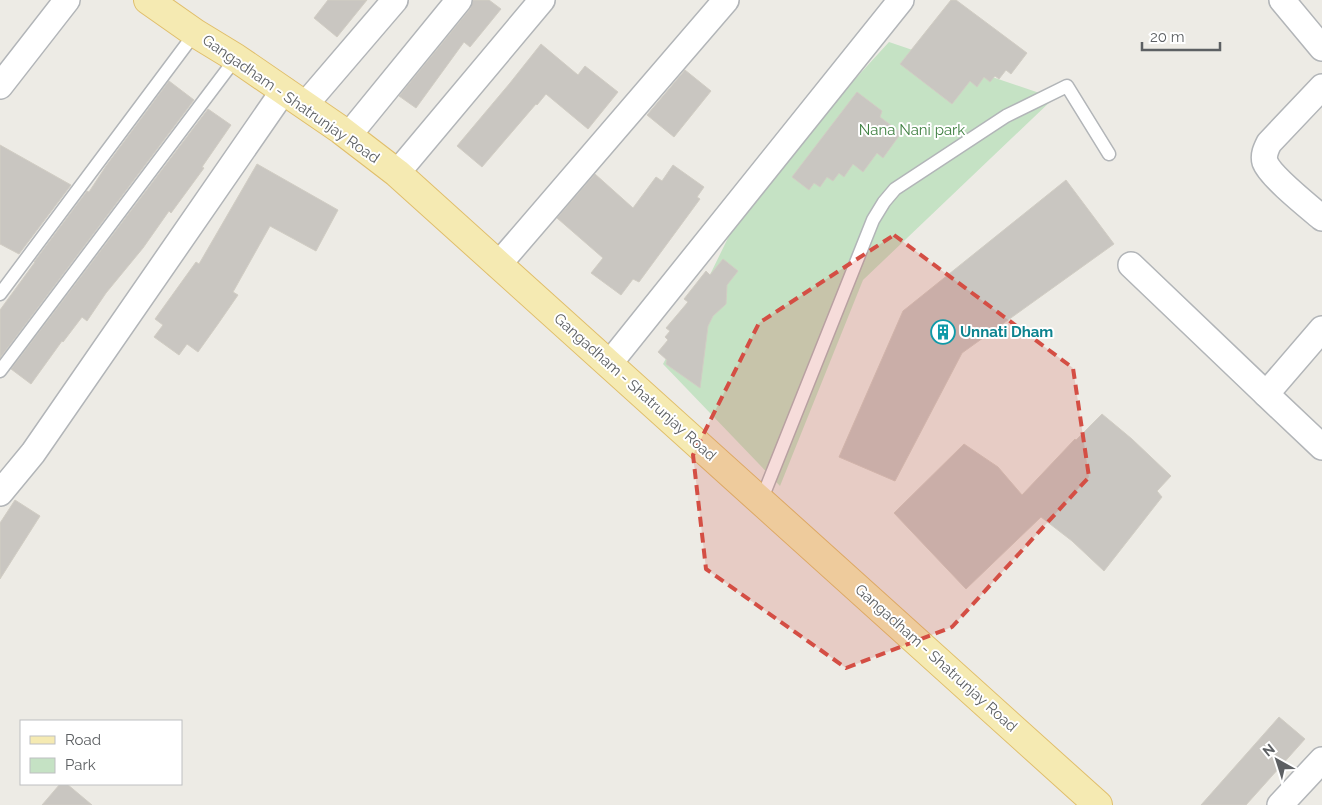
<svg xmlns="http://www.w3.org/2000/svg" width="1322" height="805" font-family="Raleway,sans-serif">
	<style>
		.green { fill: #c5e2c4 }
		.building { fill: #c9c6c1; stroke: #d1cdc4 }
		.lines { fill: none; stroke-linecap: round; stroke-linejoin: round }
		.lane-casing { stroke: #b2b5b8; stroke-width: 15 }
		.street-casing { stroke: #b2b5b8; stroke-width: 28 }
		.primary-casing { stroke: #e0be6b; stroke-width: 30 }
		.lane { stroke: #fff; stroke-width: 12 }
		.street { stroke: #fff; stroke-width: 25 }
		.primary { stroke: #f5eab2; stroke-width: 28 }
		.marked { fill: #d44e44; fill-opacity: 0.2; stroke: #d44e44; stroke-width: 4; stroke-dasharray: 10 6; stroke-linejoin: round }
		.labels { text-anchor: middle; stroke-width: 4; stroke-linejoin: round; paint-order: stroke }
		.street-label { font-size: 15px; fill: #5d6063; stroke: #fff }
		.park-label { font-size: 15px; fill: #408042; stroke: #fff }
		.culture-label { font-size: 15px; font-weight: bold; fill: #0d838f; stroke: #fff; text-anchor: start }
	</style>
	<rect width="100%" height="100%" fill="#edebe5"/>
	<!-- green -->
	<polygon class="green" points="889,42 1054,98 863,280 780,486 663,364 703,289 749,195"/>
	<!-- building -->
	<g class="building">
		<polygon points="328,0 367,0 337,37 314,18"/>
		<polygon points="473,0 489,0 501,9 470,47 464,42 416,108 399,96 470,9"/>
		<polygon points="951,0 956,0 1027,53 1011,74 1006,70 999,79 995,76 990,82 984,77 977,87 970,81 952,104 900,64"/>
		<polygon points="541,44 578,75 585,66 618,92 588,129 546,94 537,105 536,104 482,167 457,146 510,83"/>
		<polygon points="685,70 711,91 674,137 647,115"/>
		<polygon points="169,81 194,100 0,358 0,310 35,262 34,262 87,191 89,192 106,166"/>
		<polygon points="857,92 882,111 880,117 901,133 883,158 877,153 863,172 853,164 844,177 839,173 833,181 827,177 820,187 814,183 809,190 792,177"/>
		<polygon points="208,109 231,125 202,167 204,168 171,213 169,211 143,248 106,293 87,321 82,317 63,342 62,341 31,384 11,369"/>
		<polygon points="0,145 71,185 19,254 0,244"/>
		<polygon points="257,164 338,210 316,251 270,226 233,292 238,295 218,324 198,352 187,344 179,355 154,337 163,325 155,319 196,262 199,264"/>
		<polygon points="673,165 704,187 697,197 700,199 639,282 633,279 621,295 591,273 603,258 557,218 595,174 633,208 656,177 662,181"/>
		<polygon points="1066,180 1114,244 962,353 895,481 839,457 903,311"/>
		<polygon points="723,259 738,271 727,285 726,304 713,316 708,326 700,388 666,364 667,360 658,352 668,340 665,337 670,331 666,328 688,302 684,299 706,271 710,275"/>
		<polygon points="1102,414 1132,439 1171,476 1157,491 1162,497 1104,571 1072,541 1041,517 966,589 894,513 964,444 998,467 1022,495 1075,439 1076,440"/>
		<polygon points="15,500 40,516 0,579 0,523"/>
		<polygon points="1279,717 1305,739 1246,805 1201,805"/>
		<polygon points="60,784 67,784 92,805 42,805"/>
	</g>
	<g class="lines">
		<!-- lane casing -->
		<g class="lane-casing">
			<g id="lane">
				<polyline points="0,294 195,33"/>
				<polyline points="0,371 236,58"/>
				<polyline points="761,501 873,220 884,202 895,189 1006,116 1067,86 1109,154"/>
			</g>
		</g>
		<!-- street casing -->
		<g class="street-casing">
			<g id="street">
				<polyline points="1282,0 1322,48"/>
				<polyline points="0,86 67,0"/>
				<path d="M 1322,87 L 1269,143 C 1266,149 1263,155 1265,162 C 1270,176 1309,207 1322,218"/>
				<polyline points="305,105 395,0"/>
				<polyline points="348,136 459,0"/>
				<polyline points="397,173 542,0"/>
				<polyline points="498,265 726,0"/>
				<polyline points="1131,265 1266,394"/>
				<polyline points="1322,329 1266,394 1322,447"/>
				<polyline points="609,364 901,0"/>
				<polyline points="0,493 33,453 284,90"/>
				<polyline points="1280,805 1322,760"/>
			</g>
		</g>
		<!-- primary casing -->
		<g class="primary-casing">
			<polyline id="primary" points="148,0 195,33 236,58 341,130 397,173 1098,805"/>
		</g>
		<!-- lane -->
		<use href="#lane" class="lane"/>
		<!-- street -->
		<use href="#street" class="street"/>
		<!-- primary -->
		<use href="#primary" class="primary"/>
	</g>
	<!-- marked area -->
	<path class="marked" d="M 894,235 L 1073,368 L 1089,477 L 952,627 L 846,668 L 706,569 L 693,455 L 759,323 Z"/>
	<!-- icons -->
	<defs>
		<g id="building-ring" transform="scale(1.25)"><circle r="9.5" fill="#fff" stroke="#0f9aa8" stroke-width="1.5"/><path d="M-4-6H4V6H1V3H-1V6H-4ZM-2.5-4.3h1.7v1.8h-1.7ZM.8-4.3h1.7v1.8H.8ZM-2.5-1h1.7V.8h-1.7ZM.8-1h1.7V.8H.8Z" fill="#0f9aa8"/></g>
	</defs>
	<g fill-rule="evenodd">
		<use href="#building-ring" x="943" y="332"/>
	</g>
	<g class="labels">
		<!-- street labels -->
		<g class="street-label">
			<text transform="translate(291 99) rotate(35)" y="5">Gangadham - Shatrunjay Road</text>
			<text transform="translate(635 387) rotate(42)" y="5">Gangadham - Shatrunjay Road</text>
			<text transform="translate(936 658) rotate(42)" y="5">Gangadham - Shatrunjay Road</text>
		</g>
		<!-- park labels -->
		<g class="park-label">
			<text x="912" y="135">Nana Nani park</text>
		</g>
		<!-- culture labels -->
		<g class="culture-label">
			<text x="960" y="337">Unnati Dham</text>
		</g>
	</g>
	<!-- legend -->
	<rect x="20" y="720" width="162" height="65" fill="#ffffff" stroke="#bebfc1"/>
	<rect x="30" y="736" width="25" height="8" fill="#f5eab2" stroke="#bebfc1"/>
	<text x="65" y="745" font-size="15" fill="#5d6063">Road</text>
	<rect x="30" y="758" width="25" height="15" fill="#c5e2c4" stroke="#bebfc1"/>
	<text x="65" y="770" font-size="15" fill="#5d6063">Park</text>
	<!-- north arrow -->
	<g transform="translate(1277 760) rotate(321)" stroke="#ffffff" stroke-width="4" paint-order="stroke">
	<path d="M0-4L9 19L0 12L-9 19Z" fill="#5d6063"/>
	<text y="-8" font-size="14" font-weight="bold" text-anchor="middle" fill="#5d6063">N</text>
	</g>
	<!-- scale -->
	<path d="M1142 42v8h78v-8" fill="none" stroke="#5d6063" stroke-width="2.5"/>
	<text x="1150" y="42" font-size="15" fill="#5d6063" stroke="#ffffff" stroke-width="4" paint-order="stroke">20 m</text>
</svg>
